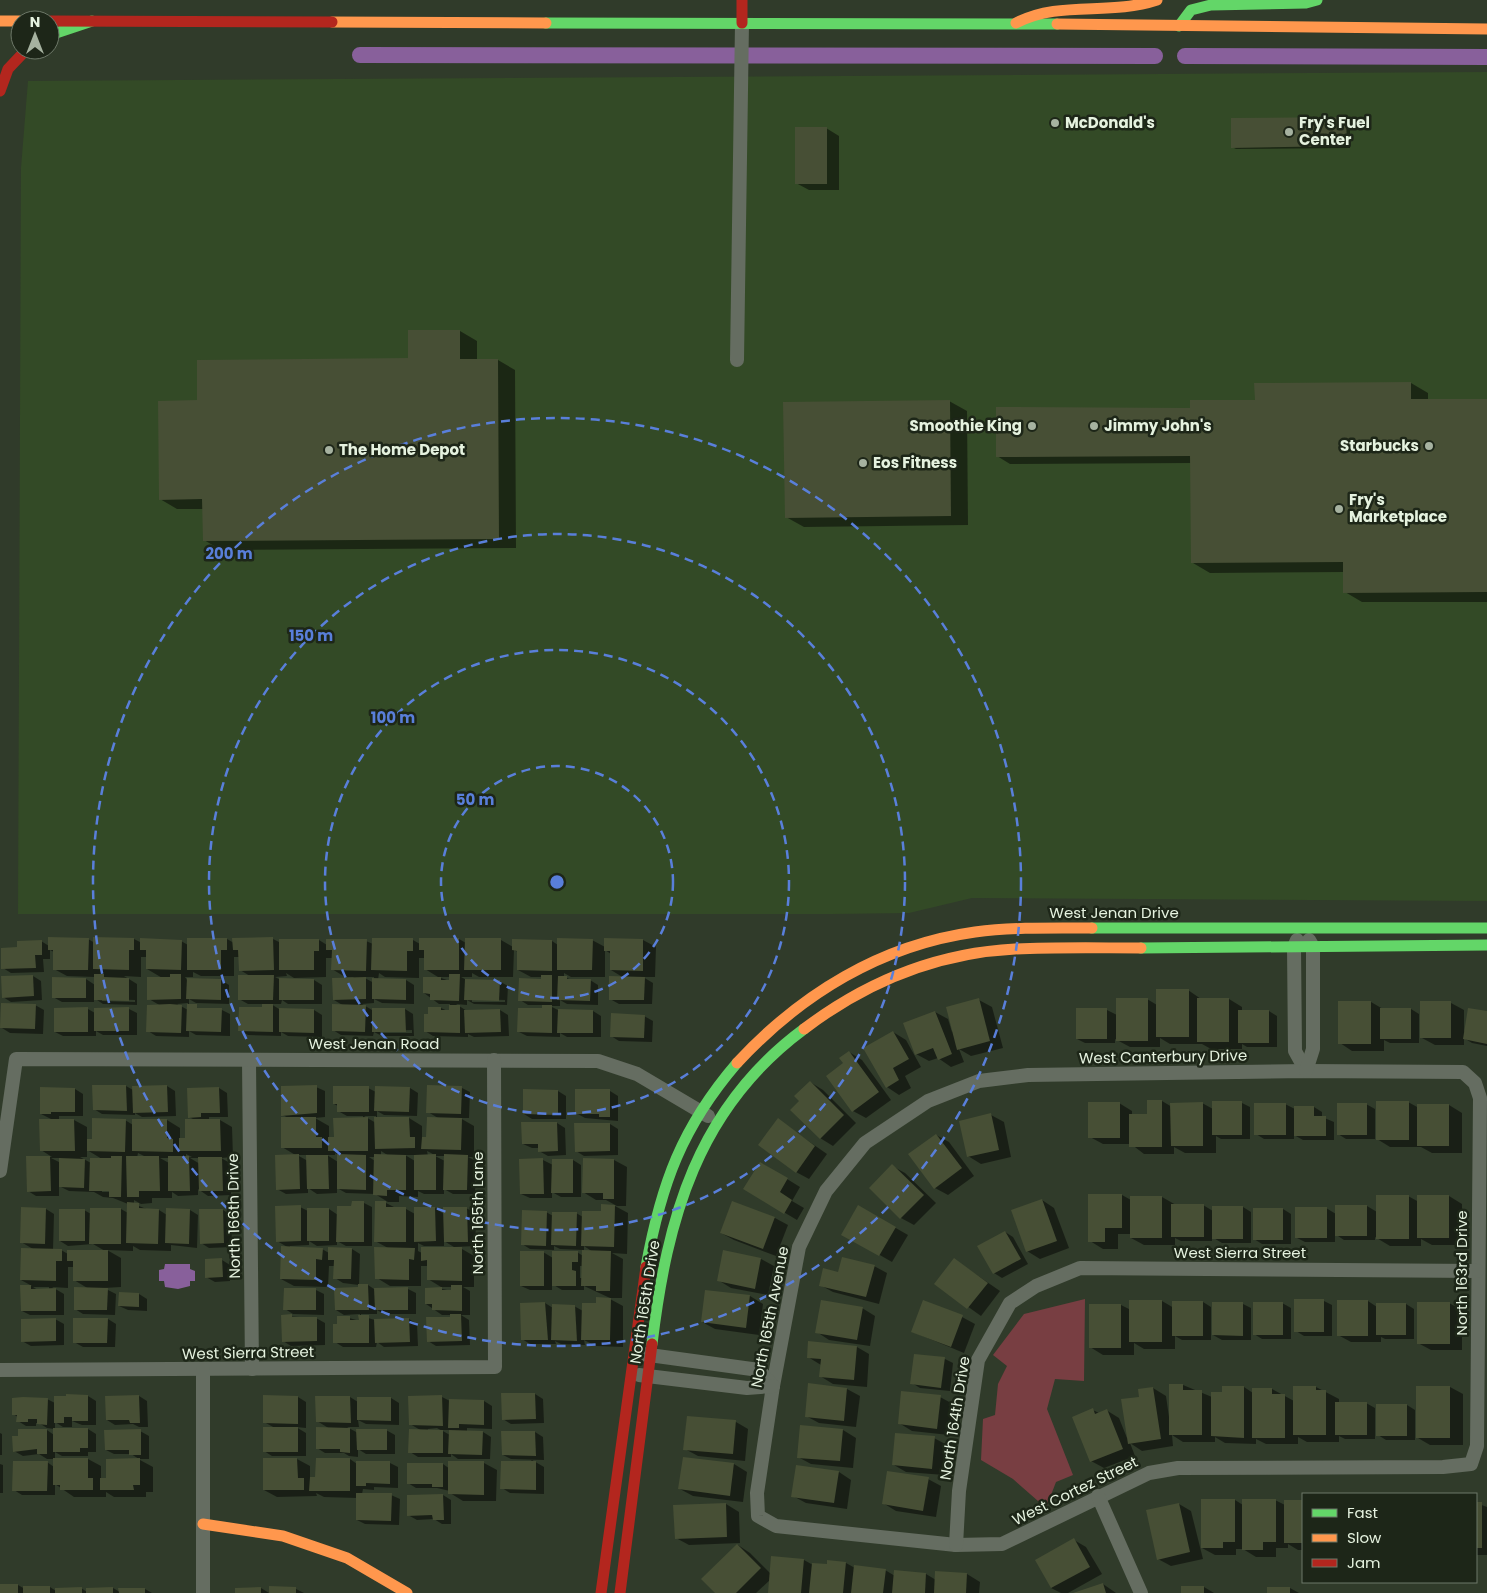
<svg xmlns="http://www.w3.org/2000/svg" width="1487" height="1593" font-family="Poppins,sans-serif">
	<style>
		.built { fill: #334a26 }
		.green { fill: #783e42 }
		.water { fill: #88609b }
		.shadow { fill: #0007; fill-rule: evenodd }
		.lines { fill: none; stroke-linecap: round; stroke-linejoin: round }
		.canal { stroke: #88609b; stroke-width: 16 }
		.building { fill: #474f35 }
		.street { stroke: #656d61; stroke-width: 14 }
		.fast { stroke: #63d668; stroke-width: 11 }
		.slow { stroke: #ff974d; stroke-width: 11 }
		.jam { stroke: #b3261e; stroke-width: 11 }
		.ring { fill: none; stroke: #597fda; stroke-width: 2.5; stroke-dasharray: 9 6 }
		.poi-dot { fill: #a6b2a0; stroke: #1d2618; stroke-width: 2 }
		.labels { text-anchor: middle; stroke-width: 5; stroke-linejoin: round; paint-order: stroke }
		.poi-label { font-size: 15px; font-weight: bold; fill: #e5f2df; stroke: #1d2618; text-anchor: start }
		.street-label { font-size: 15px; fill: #e5f2df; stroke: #1d2618 }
		.centre { fill: #597fda; stroke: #1d2618; stroke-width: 2.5 }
		.ring-label { font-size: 15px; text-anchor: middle; font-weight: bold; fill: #597fda; stroke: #1d2618; stroke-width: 5; stroke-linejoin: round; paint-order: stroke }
	</style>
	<rect width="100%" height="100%" fill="#303b2a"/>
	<!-- built -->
	<polygon class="built" points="1487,72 1487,901 972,898 909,913 833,914 18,914 21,168 28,81"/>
	<!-- green -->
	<polygon class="green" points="1085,1299 1084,1381 1055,1379 1047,1409 1073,1475 1056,1482 1046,1508 1013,1479 981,1460 983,1419 995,1415 998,1384 1007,1366 993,1355 1024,1314"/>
	<!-- water -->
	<polygon class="water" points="165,1264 190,1264 190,1269 195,1271 195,1281 190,1281 190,1286 178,1289 165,1287 164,1281 159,1281 159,1270 164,1269"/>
	<!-- shadow -->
	<g class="shadow">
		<polygon points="1346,119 1350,121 1350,148 1236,149 1232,147"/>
		<polygon points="826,128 839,136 839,190 809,190 796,183"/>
		<polygon points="460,331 477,341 477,360 498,360 515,370 516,548 221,550 204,540 204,509 177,509 160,499 198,402 409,360"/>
		<polygon points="1411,383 1428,393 1428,400 1487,400 1487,602 1362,602 1345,592 1344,572 1210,573 1193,563 1192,463 1010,464 997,456 1190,409"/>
		<polygon points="949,401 967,411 968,525 804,527 786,517"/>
		<path d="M 88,939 L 95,943 L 95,939 L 134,939 L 142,943 L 181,941 L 188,945 L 227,939 L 234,943 L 273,939 L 281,943 L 281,940 L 319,940 L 327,945 L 366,941 L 373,944 L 413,940 L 420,944 L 459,939 L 466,943 L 501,940 L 513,947 L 552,941 L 558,945 L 592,940 L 605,947 L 643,940 L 656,947 L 655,977 L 643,977 L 653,983 L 652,1004 L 619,1004 L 610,999 L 624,978 L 611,970 L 611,954 L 605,950 L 605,977 L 571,977 L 564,973 L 564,977 L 572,980 L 590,980 L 598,985 L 598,1005 L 567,1004 L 560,1000 L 560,1006 L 550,1006 L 558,1010 L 593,1011 L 601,1016 L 601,1037 L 567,1037 L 560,1033 L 560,1037 L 527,1036 L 519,1032 L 543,1010 L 543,1005 L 528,1005 L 520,1000 L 542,980 L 542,977 L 531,977 L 518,970 L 518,952 L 514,950 L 513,977 L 479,977 L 472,973 L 472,977 L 461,977 L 467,980 L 499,981 L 508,986 L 507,1005 L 474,1004 L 467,1000 L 467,1005 L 456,1004 L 467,1011 L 500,1010 L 508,1015 L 509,1036 L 474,1037 L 468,1034 L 468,1037 L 433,1036 L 425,1031 L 441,1008 L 450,1012 L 450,1004 L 439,1004 L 424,993 L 441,978 L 450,981 L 450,977 L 438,977 L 425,969 L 425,958 L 419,958 L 419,978 L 385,977 L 379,973 L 378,980 L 406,980 L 414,985 L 414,1004 L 382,1003 L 374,999 L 374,1003 L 362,1004 L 372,1010 L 405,1009 L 413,1014 L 414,1036 L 382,1036 L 374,1032 L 373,1036 L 341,1035 L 333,1030 L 344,1006 L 334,1000 L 354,977 L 345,977 L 332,969 L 333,958 L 326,958 L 326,977 L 294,978 L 286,973 L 287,976 L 275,977 L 281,980 L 314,980 L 322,985 L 322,1004 L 288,1004 L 282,1000 L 281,1004 L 271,1004 L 279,1009 L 314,1010 L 322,1015 L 322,1037 L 288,1036 L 281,1032 L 281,1036 L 248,1035 L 239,1030 L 263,1008 L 263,1004 L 248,1004 L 239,999 L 250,976 L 240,970 L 240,957 L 234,957 L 234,976 L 201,976 L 193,972 L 193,977 L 185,977 L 187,980 L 221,980 L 229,985 L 229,1004 L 196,1003 L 189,999 L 189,1006 L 202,1009 L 222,1010 L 230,1014 L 230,1036 L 196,1035 L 189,1031 L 189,1037 L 156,1036 L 148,1031 L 161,1006 L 149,999 L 164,979 L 147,969 L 148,957 L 141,957 L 141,977 L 124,976 L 137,984 L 137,1005 L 103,1004 L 94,998 L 94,1002 L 62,1002 L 53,997 L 86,979 L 95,985 L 95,977 L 67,976 L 54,969 L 54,952 L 50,950 L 50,959 L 43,959 L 44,972 L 11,973 L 3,968 L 18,948 L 41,941 L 49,946 ZM 363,977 L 374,977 L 374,983 ZM 102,999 L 135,1000 L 135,1002 L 102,1001 ZM 472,999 L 505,1000 L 505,1002 L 472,1002 ZM 188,1003 L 188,1010 L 177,1004 ZM 412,1030 L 412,1033 L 380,1033 L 380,1031 Z"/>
		<polygon points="33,976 41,981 42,1000 11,1002 3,997"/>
		<polygon points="1188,990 1201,999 1229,999 1242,1007 1242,1011 1269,1011 1277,1016 1277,1047 1247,1047 1242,1044 1242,1049 1211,1049 1202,1044 1170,1044 1160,1038 1160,1047 1130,1047 1115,1039 1115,1043 1085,1043 1077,1039 1107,1010 1117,1015 1147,999 1157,1005"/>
		<polygon points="979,1000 992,1007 1003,1048 971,1056 959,1049 964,1062 951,1067 938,1058 929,1061 916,1054 935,1012 948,1019 952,1032"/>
		<polygon points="1371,1002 1383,1009 1411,1009 1419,1014 1419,1043 1390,1043 1384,1040 1384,1051 1352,1051 1340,1043"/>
		<polygon points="1451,1003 1464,1010 1464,1032 1487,1012 1487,1046 1472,1043 1464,1038 1464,1045 1435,1045 1422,1038"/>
		<polygon points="35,1005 44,1010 43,1034 10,1033 2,1028"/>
		<polygon points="88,1009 95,1013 129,1009 137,1013 137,1035 103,1035 96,1031 96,1036 63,1036 55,1032"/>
		<polygon points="644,1016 653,1021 652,1042 619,1041 611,1036"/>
		<polygon points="893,1032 906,1040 921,1067 905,1076 911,1088 899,1095 887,1087"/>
		<polygon points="849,1052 862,1060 891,1100 866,1118 853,1111 845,1064"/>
		<polygon points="810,1082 823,1090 856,1123 833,1146 820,1138 801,1101"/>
		<polygon points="126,1086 133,1090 167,1086 175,1091 176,1116 142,1117 135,1113 135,1115 102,1114 94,1109 94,1087"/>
		<path d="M 316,1087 L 325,1091 L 325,1117 L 315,1118 L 329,1126 L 329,1138 L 335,1138 L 363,1118 L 363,1116 L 347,1116 L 338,1111 L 338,1106 L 334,1104 L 368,1088 L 376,1092 L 410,1088 L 418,1093 L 417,1116 L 384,1115 L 377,1111 L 377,1119 L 409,1118 L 422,1126 L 422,1138 L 428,1138 L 438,1118 L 428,1112 L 462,1088 L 470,1092 L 469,1118 L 460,1118 L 474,1126 L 474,1157 L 468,1157 L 476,1161 L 475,1194 L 453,1194 L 444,1189 L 444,1194 L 424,1194 L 418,1191 L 418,1197 L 399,1196 L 399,1202 L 388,1202 L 375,1194 L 346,1193 L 337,1188 L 337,1193 L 317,1194 L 308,1188 L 308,1193 L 286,1194 L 277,1189 L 297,1156 L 282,1147 L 288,1118 L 283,1115 ZM 364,1116 L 376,1116 L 376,1123 ZM 381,1151 L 389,1156 L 381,1156 ZM 427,1151 L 431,1153 L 436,1156 L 428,1156 ZM 335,1153 L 338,1155 L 338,1162 L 327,1155 L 335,1155 ZM 297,1155 L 308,1155 L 308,1161 ZM 405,1155 L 415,1155 L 415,1161 ZM 435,1156 L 445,1156 L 445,1161 ZM 369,1157 L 375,1157 L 375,1161 Z"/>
		<path d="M 42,1088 L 75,1089 L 83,1094 L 83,1116 L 59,1116 L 59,1120 L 74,1120 L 87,1127 L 87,1140 L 93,1140 L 125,1120 L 133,1125 L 133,1120 L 167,1120 L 180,1128 L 180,1140 L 186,1140 L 195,1120 L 189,1117 L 219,1088 L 227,1093 L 228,1117 L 209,1117 L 209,1120 L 220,1120 L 232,1127 L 233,1157 L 221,1158 L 230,1163 L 231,1195 L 208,1196 L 198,1189 L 198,1195 L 178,1196 L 172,1192 L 172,1198 L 152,1198 L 152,1203 L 141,1204 L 134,1200 L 134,1204 L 149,1210 L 159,1210 L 167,1215 L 190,1210 L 198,1215 L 197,1248 L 171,1245 L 171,1251 L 140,1250 L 133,1246 L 133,1251 L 107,1250 L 121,1258 L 121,1287 L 104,1288 L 116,1294 L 115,1315 L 83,1314 L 75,1309 L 89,1289 L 74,1280 L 74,1267 L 68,1267 L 68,1288 L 52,1287 L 64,1294 L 64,1315 L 30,1315 L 22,1311 L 22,1286 L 32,1286 L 21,1280 L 33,1249 L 21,1242 L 22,1209 L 46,1209 L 54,1214 L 53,1250 L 61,1250 L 68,1254 L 105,1251 L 93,1244 L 68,1246 L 60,1241 L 84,1210 L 91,1214 L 121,1209 L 128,1213 L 128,1204 L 113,1198 L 103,1197 L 94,1192 L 69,1191 L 59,1186 L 59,1196 L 36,1196 L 28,1191 L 27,1157 L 52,1157 L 41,1150 L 53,1120 L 41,1114 ZM 87,1150 L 102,1159 L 91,1163 L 80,1157 L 87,1157 ZM 138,1153 L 146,1157 L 137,1158 ZM 186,1154 L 192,1157 L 186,1158 ZM 51,1158 L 61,1158 L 61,1163 ZM 160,1158 L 169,1158 L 169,1163 ZM 190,1158 L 200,1158 L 200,1164 ZM 102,1190 L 116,1190 L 116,1192 L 102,1192 ZM 33,1287 L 49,1287 L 49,1290 L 38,1290 Z"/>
		<polygon points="558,1091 566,1096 566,1119 532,1119 524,1114"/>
		<polygon points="610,1091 618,1096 618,1121 585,1118 576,1113"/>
		<polygon points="1162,1101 1172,1107 1202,1103 1213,1109 1242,1103 1250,1107 1250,1139 1221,1139 1216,1136 1216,1153 1185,1153 1174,1147 1174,1154 1144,1154 1131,1144 1103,1144 1090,1137 1119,1103 1132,1111 1132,1115 1148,1115"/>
		<polygon points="1408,1102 1419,1108 1419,1105 1449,1105 1462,1113 1462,1153 1432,1153 1421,1147 1390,1147 1377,1139"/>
		<polygon points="1285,1104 1295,1109 1314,1107 1322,1112 1322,1117 1334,1122 1334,1140 1303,1140 1294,1135 1294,1139 1264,1139 1256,1134"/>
		<polygon points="1366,1104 1375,1109 1375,1139 1346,1139 1338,1134"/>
		<polygon points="991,1115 1004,1122 1011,1157 981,1164 968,1156"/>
		<polygon points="778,1120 827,1154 809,1179 796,1172"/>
		<polygon points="557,1123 565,1128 566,1155 548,1156 539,1151 539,1148 532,1148 523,1144"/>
		<polygon points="610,1124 618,1129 618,1155 584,1156 576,1151"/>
		<polygon points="936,1135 949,1142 974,1176 948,1195 935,1188"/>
		<polygon points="543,1160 553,1165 573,1160 581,1165 581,1197 561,1197 552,1192 552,1198 530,1198 521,1194"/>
		<polygon points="614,1160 627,1167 626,1206 617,1206 606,1200 596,1200 583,1192"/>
		<polygon points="761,1163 800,1187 792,1201 804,1208 797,1220 745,1189"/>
		<polygon points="892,1166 905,1173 936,1203 914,1225 901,1218"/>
		<polygon points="1122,1195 1131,1200 1131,1197 1162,1197 1176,1205 1203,1205 1213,1211 1213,1207 1243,1207 1251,1212 1251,1243 1222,1243 1212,1237 1212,1241 1181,1241 1175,1238 1175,1245 1144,1245 1131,1238 1131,1234 1118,1234 1118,1249 1103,1249 1090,1241"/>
		<polygon points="1408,1196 1419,1202 1419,1196 1449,1196 1462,1204 1462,1245 1432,1245 1421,1239 1421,1246 1390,1246 1375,1237 1375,1240 1344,1240 1335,1234 1335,1242 1305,1242 1297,1238 1326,1208 1336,1214 1367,1206 1377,1212"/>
		<polygon points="1042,1200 1054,1208 1069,1248 1040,1259 1027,1251"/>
		<polygon points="353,1202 364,1203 372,1207 372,1246 346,1246 337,1241 337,1245 317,1246 309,1241 309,1245 290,1246 290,1248 322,1249 329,1253 352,1249 360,1254 359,1285 343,1283 335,1278 335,1266 329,1266 328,1287 294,1286 281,1279 289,1248 277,1241 300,1207 308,1211 329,1209 338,1215 353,1208"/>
		<polygon points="386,1203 396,1208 406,1209 415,1214 435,1208 444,1214 466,1208 475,1213 476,1246 454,1247 444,1241 444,1246 424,1246 418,1243 418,1251 422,1253 462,1249 474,1256 474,1287 463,1287 470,1291 470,1315 461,1315 469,1320 470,1345 436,1346 428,1341 451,1318 451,1315 442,1315 426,1304 427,1289 442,1289 452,1291 452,1287 441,1287 428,1279 428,1266 421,1266 421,1286 390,1286 377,1278 388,1248 375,1241"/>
		<polygon points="732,1203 775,1218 788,1225 776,1256 734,1240 721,1233"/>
		<path d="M 603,1206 L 617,1206 L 615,1206 L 628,1213 L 627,1254 L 612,1253 L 623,1259 L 622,1298 L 610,1298 L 584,1286 L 584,1290 L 562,1290 L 552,1284 L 552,1290 L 530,1290 L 521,1286 L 543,1252 L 553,1258 L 577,1252 L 583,1256 L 583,1250 L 560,1249 L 554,1246 L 554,1250 L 530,1249 L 522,1244 L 546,1212 L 553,1216 L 576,1213 L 583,1217 L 602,1212 ZM 584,1246 L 593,1252 L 584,1252 ZM 580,1266 L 583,1266 L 583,1278 L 580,1278 Z"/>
		<polygon points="859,1207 908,1235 892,1262 843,1234"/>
		<polygon points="1254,1209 1283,1209 1291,1214 1291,1244 1262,1244 1254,1239"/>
		<polygon points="223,1210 231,1215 232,1247 209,1248 201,1243"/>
		<polygon points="1005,1232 1013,1237 1028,1264 1002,1278 994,1273"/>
		<polygon points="761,1259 774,1266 768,1295 731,1288 718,1280"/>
		<polygon points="222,1260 230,1265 230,1281 215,1282 206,1277"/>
		<polygon points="955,1260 1000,1291 981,1316 936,1284"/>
		<polygon points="874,1266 887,1273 879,1304 833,1292 820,1285 839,1273"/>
		<polygon points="368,1285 374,1289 408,1289 416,1293 416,1314 384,1314 377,1310 377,1314 361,1314 361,1316 375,1320 409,1319 417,1324 418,1346 384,1347 377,1342 376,1347 343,1347 335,1342 349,1318 360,1321 360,1314 344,1315 336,1310 360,1289"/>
		<polygon points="316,1290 324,1294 324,1315 293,1314 285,1309"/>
		<polygon points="706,1291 750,1296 763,1304 759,1335 715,1329 702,1322"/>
		<polygon points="139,1294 147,1299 147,1311 128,1310 119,1306"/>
		<polygon points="610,1299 623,1306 623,1347 596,1346 584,1340 585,1345 561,1344 555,1341 556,1344 530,1344 522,1339 545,1303 553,1308 574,1306 583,1311"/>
		<polygon points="1131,1301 1162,1301 1174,1308 1203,1302 1211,1307 1211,1340 1182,1340 1175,1336 1175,1349 1144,1349 1134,1343 1134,1355 1103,1355 1090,1347 1121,1305 1131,1310"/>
		<polygon points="1324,1301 1332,1305 1332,1336 1304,1336 1296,1331"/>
		<polygon points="1368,1301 1377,1307 1377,1304 1406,1304 1414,1309 1414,1339 1385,1339 1381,1337 1381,1342 1351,1342 1338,1335"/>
		<polygon points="1282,1303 1291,1308 1291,1339 1262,1339 1254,1334"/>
		<polygon points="1449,1303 1462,1310 1462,1350 1431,1350 1418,1343"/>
		<polygon points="1243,1304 1251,1308 1251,1340 1222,1340 1213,1335"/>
		<polygon points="862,1308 875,1316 870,1346 829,1340 817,1332"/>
		<polygon points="282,1316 316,1318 325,1323 325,1345 291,1346 283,1341"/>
		<polygon points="962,1317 975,1324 964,1353 913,1332"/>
		<polygon points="55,1319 64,1324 64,1345 31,1346 22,1341"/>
		<polygon points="108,1319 116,1324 115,1347 83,1347 74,1342"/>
		<polygon points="857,1347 869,1354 867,1387 833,1384 820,1376 821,1365 808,1357"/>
		<polygon points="945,1359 953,1363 950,1391 920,1388 912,1383"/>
		<polygon points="809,1385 847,1389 860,1396 856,1427 819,1423 806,1416"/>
		<polygon points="1183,1385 1212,1397 1244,1387 1253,1393 1253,1389 1272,1389 1294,1401 1294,1387 1316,1387 1339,1399 1339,1403 1366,1403 1375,1408 1375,1439 1345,1439 1339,1436 1339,1442 1307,1442 1298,1437 1298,1444 1266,1444 1256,1439 1256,1444 1225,1443 1215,1437 1215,1442 1183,1442 1172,1435 1173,1446 1142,1451 1130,1443 1135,1456 1104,1468 1091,1461 1093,1410 1099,1413 1106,1410 1119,1418 1127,1438 1140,1398 1153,1388 1166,1396 1169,1417"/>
		<polygon points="1418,1387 1450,1387 1463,1394 1463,1445 1430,1445 1418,1438"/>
		<polygon points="535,1394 543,1399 544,1423 511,1424 503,1419"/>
		<polygon points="88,1396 96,1401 96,1425 82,1425 72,1421 72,1427 63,1427 55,1422 55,1429 88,1429 96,1434 96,1452 88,1452 88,1456 62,1456 55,1452 55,1459 88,1459 101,1466 101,1479 107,1479 140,1460 153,1467 153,1492 146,1492 146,1497 114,1497 106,1492 106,1497 74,1497 55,1484 55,1495 22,1495 14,1490 47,1462 54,1467 54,1459 47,1459 39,1454 23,1456 14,1451 47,1430 54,1435 54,1429 47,1428 39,1423 36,1423 36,1426 26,1426 18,1421 18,1417 13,1414 47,1399 55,1403"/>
		<polygon points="139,1396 147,1401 148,1427 139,1427 133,1424 115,1425 107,1420"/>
		<polygon points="265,1397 298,1397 306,1402 306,1428 296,1427 306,1433 306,1456 272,1456 264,1451 275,1428 264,1422"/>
		<polygon points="350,1397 358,1402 391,1398 399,1403 399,1425 366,1424 358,1420 359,1427 347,1427 358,1433 386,1430 395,1435 395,1454 366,1454 358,1449 358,1457 349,1456 344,1453 325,1453 317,1448 330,1429 317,1421"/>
		<path d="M 410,1397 L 442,1397 L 450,1401 L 484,1401 L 492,1406 L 492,1429 L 467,1428 L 467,1432 L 483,1432 L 491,1437 L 490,1459 L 458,1459 L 451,1454 L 451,1457 L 418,1457 L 410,1452 L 422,1431 L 410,1424 ZM 437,1428 L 442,1431 L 428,1431 L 428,1429 ZM 441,1430 L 450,1430 L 450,1435 Z"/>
		<polygon points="940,1397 953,1404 949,1435 912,1431 899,1423"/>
		<polygon points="1407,1405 1415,1410 1415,1440 1386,1440 1378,1435"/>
		<polygon points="736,1422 748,1429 745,1461 698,1456 685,1449"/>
		<polygon points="801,1426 843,1430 856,1438 853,1468 811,1464 798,1457"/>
		<polygon points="140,1431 149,1436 149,1459 139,1459 131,1454 114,1454 106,1450"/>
		<polygon points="535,1432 543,1437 544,1460 511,1459 503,1455"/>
		<polygon points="0,1433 2,1434 2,1455 0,1455"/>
		<polygon points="934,1438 947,1445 944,1475 906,1472 894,1465"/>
		<polygon points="297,1459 310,1466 310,1479 317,1479 350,1459 357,1464 390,1463 398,1467 398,1488 374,1487 374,1490 363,1489 362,1494 391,1495 400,1499 399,1525 365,1524 357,1520 357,1498 324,1497 316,1493 317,1496 277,1497 264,1490"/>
		<polygon points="532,1460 544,1467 544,1494 510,1493 502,1488"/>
		<polygon points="484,1463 497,1470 496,1501 463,1501 450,1493 450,1491 437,1488 416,1488 408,1483 443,1464 450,1469"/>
		<polygon points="0,1464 3,1465 3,1493 0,1493"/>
		<polygon points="734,1464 747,1472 743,1502 693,1496 680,1489"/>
		<polygon points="839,1472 851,1480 847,1509 806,1503 793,1496"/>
		<polygon points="928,1479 941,1486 936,1517 896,1511 883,1503"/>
		<polygon points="443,1495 451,1500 451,1524 442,1524 434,1519 417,1520 408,1515"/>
		<polygon points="1235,1500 1243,1505 1275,1500 1285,1505 1285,1501 1303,1501 1303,1550 1298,1550 1288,1544 1288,1548 1276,1548 1276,1557 1256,1557 1243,1549 1236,1549 1236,1555 1215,1555 1202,1548"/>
		<polygon points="1476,1503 1487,1507 1487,1555 1476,1555"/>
		<polygon points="726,1504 739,1512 740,1543 689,1545 676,1538"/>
		<polygon points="1179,1504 1191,1511 1203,1559 1171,1566 1158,1559"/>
		<polygon points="1074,1540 1086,1547 1102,1574 1068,1593 1061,1593 1051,1588"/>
		<polygon points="738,1545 750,1553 771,1574 804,1560 813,1565 846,1563 855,1568 885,1570 895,1576 895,1571 926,1574 936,1580 936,1572 967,1574 980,1582 979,1593 769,1593 771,1579 756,1593 717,1593"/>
		<polygon points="1103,1584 1116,1593 1076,1593"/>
		<polygon points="0,1585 18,1585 25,1589 50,1587 56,1591 81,1588 87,1592 113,1588 120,1592 145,1589 152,1593 0,1593"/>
		<polygon points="1204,1587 1214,1593 1182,1593"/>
		<polygon points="261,1588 269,1593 236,1593 236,1589"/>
		<polygon points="1290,1588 1299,1593 1268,1593"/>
		<polygon points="296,1589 304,1593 270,1593"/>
	</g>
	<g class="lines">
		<!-- canal -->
		<g class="canal">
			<polyline points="360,55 1155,56"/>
			<polyline points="1185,56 1487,57"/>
		</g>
	</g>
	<!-- building -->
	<g class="building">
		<polygon points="1346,117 1347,146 1231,148 1231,118"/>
		<rect x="795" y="127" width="32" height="57"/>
		<polygon points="408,330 460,330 460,359 498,359 499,539 203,541 202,499 159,500 158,401 197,400 197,360 408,358"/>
		<polygon points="1411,382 1411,399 1487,399 1487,592 1343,593 1343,562 1191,563 1190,456 996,457 996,407 1190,408 1190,400 1255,400 1254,383"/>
		<polygon points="950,400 951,516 785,518 783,402"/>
		<polygon points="48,937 89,938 88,970 53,970 53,950 48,950"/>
		<polygon points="93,937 134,938 134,950 129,950 129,970 93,969"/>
		<polygon points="273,937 274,970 239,971 238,950 233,950 232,938"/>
		<polygon points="140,938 182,940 181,970 146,969 146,950 140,950"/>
		<polygon points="187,938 227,938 227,950 221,950 221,970 187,970"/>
		<polygon points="372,938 413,938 413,951 407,951 407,971 371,970"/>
		<polygon points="419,938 459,938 459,970 424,970 424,950 419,950"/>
		<polygon points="465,938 501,938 501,970 464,970"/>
		<polygon points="557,938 593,939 592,970 557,970"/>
		<polygon points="604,938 643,939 643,971 610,970 610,951 604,951"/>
		<polygon points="279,939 319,939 319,951 314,951 314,970 279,970"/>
		<polygon points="326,939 367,939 366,971 331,970 332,950 326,950"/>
		<polygon points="512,939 552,940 552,971 517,970 517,951 512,950"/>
		<polygon points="42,940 42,955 35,955 36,968 1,969 1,948 17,947 17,941"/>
		<polygon points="94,974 104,974 104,977 129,978 129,1001 94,1000"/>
		<polygon points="170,974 181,974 181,999 147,1000 147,977 170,977"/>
		<polygon points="449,974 460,974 459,1001 430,1000 430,994 423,993 423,977 441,977 441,980 449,980"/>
		<polygon points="33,975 34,996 2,998 1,976"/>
		<polygon points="238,975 274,975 273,1000 238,1000"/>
		<polygon points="541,975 552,975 552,1002 518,1001 519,978 541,979"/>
		<polygon points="558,976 567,976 567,979 591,979 590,1001 557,1000"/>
		<polygon points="609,976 645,977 644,1000 609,1000"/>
		<polygon points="52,977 86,978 86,998 52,998"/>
		<polygon points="366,977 366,999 333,1000 332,978"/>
		<polygon points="187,978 221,979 221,1000 186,999"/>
		<polygon points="279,978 314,979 314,1000 279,1000"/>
		<polygon points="372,978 406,979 406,1000 372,999"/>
		<polygon points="465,979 500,980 499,1001 464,1000"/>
		<rect x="1156" y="989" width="33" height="48"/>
		<polygon points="979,998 990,1041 957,1050 946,1007"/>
		<rect x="1116" y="998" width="32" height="43"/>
		<rect x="1197" y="998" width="32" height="44"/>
		<rect x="1338" y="1001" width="33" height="43"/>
		<rect x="1420" y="1001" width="31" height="37"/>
		<polygon points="1,1003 36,1004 35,1029 0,1028"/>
		<polygon points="170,1004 182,1005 181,1033 146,1032 147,1005"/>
		<polygon points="187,1004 197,1004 197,1008 222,1008 221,1032 186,1031"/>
		<polygon points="262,1004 273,1004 273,1032 238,1031 239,1007 262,1007"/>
		<polygon points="332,1004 366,1005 365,1032 332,1031"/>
		<polygon points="449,1005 460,1005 460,1033 424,1032 424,1014 428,1014 428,1007 441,1007 441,1010 449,1010"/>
		<polygon points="542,1005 552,1005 552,1033 517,1032 518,1008 542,1008"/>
		<polygon points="88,1007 88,1032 54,1032 54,1008"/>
		<polygon points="129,1007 129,1031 94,1031 94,1008"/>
		<polygon points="279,1008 314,1009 314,1033 279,1032"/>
		<polygon points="372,1008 405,1008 406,1032 372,1032"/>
		<rect x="1076" y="1008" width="31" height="31"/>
		<rect x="1380" y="1008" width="31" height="31"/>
		<polygon points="1468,1008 1487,1011 1487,1044 1463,1039"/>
		<polygon points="500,1009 501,1032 465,1033 464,1010"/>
		<polygon points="558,1009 593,1010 593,1033 557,1033"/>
		<rect x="1238" y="1010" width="31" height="33"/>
		<polygon points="935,1011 952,1054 938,1060 933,1048 915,1055 903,1023"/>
		<polygon points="611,1013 645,1015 644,1038 610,1037"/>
		<polygon points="893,1031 909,1059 893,1068 899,1080 886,1088 863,1048"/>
		<polygon points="849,1051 879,1092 852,1112 826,1076 843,1063 839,1058"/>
		<polygon points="810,1081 844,1115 820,1139 790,1110 799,1101 794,1096"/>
		<polygon points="92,1085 126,1085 127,1111 93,1110"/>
		<polygon points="167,1085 168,1112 133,1113 132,1086"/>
		<polygon points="317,1085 317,1113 281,1116 281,1086"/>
		<polygon points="427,1085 462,1086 461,1114 426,1113"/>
		<polygon points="333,1086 369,1086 369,1112 337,1112 337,1104 333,1104"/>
		<polygon points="375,1086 410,1087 409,1112 374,1111"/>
		<polygon points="40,1087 75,1088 75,1112 51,1112 51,1114 40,1114"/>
		<polygon points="219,1087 220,1113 201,1113 201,1117 188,1118 187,1088"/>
		<polygon points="523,1089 558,1090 558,1115 523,1114"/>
		<polygon points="575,1089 610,1089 610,1117 599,1117 599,1114 575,1114"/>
		<polygon points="1147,1100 1162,1100 1162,1147 1129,1147 1129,1114 1147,1114"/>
		<rect x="1212" y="1101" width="30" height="34"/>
		<rect x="1376" y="1101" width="33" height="39"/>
		<rect x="1088" y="1102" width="32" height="36"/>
		<polygon points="1203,1102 1203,1146 1171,1146 1170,1103"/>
		<rect x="1254" y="1103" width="32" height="32"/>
		<rect x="1337" y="1103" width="30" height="32"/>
		<rect x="1417" y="1104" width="32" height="42"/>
		<polygon points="1294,1106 1314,1106 1314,1116 1326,1116 1326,1136 1294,1136"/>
		<polygon points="991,1113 999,1150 967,1157 959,1121"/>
		<polygon points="281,1117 316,1117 316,1137 322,1137 322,1148 281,1148"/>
		<polygon points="368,1117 368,1151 328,1151 328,1137 334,1137 333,1118"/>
		<polygon points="374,1117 409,1117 410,1137 415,1137 415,1148 375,1149"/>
		<polygon points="427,1117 462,1118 461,1150 421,1149 422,1137 426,1137"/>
		<polygon points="92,1118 126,1119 125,1152 87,1151 87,1139 92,1139"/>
		<polygon points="778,1118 815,1146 796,1173 758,1145"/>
		<polygon points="39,1119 74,1119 75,1151 40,1151"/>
		<polygon points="132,1119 167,1119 167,1138 173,1139 173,1152 132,1151"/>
		<polygon points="185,1119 220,1119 221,1151 179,1151 179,1138 185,1138"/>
		<polygon points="521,1122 557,1122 558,1151 538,1152 538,1144 522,1144"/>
		<polygon points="574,1123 610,1123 610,1151 575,1152"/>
		<polygon points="936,1134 962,1168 934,1189 908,1154"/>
		<polygon points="299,1154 300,1189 276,1190 275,1155"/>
		<polygon points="337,1154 366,1155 366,1190 337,1189"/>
		<polygon points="374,1154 406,1155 406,1190 387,1190 387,1196 373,1195"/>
		<polygon points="436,1154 436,1190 414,1190 414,1155"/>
		<polygon points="444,1154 468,1155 467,1190 443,1190"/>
		<polygon points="306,1155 328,1155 329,1189 307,1189"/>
		<polygon points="26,1156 50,1156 51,1191 27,1192"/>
		<polygon points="111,1156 122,1156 121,1197 109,1197 109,1191 89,1191 90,1158 111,1158"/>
		<polygon points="126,1156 159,1156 160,1191 139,1191 139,1197 127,1197"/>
		<polygon points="168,1156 189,1156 190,1191 168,1191"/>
		<polygon points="198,1157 222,1157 223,1191 199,1191"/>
		<polygon points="59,1158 85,1159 84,1188 59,1187"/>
		<polygon points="543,1158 544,1194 520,1194 519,1159"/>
		<polygon points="583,1158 614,1159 614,1199 603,1199 603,1193 582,1193"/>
		<polygon points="552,1159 573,1159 573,1193 551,1193"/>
		<polygon points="760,1162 788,1178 780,1192 792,1200 784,1214 743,1189"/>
		<polygon points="892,1164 924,1195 900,1219 869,1188"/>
		<polygon points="1088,1194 1122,1194 1122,1228 1105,1228 1105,1242 1088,1242"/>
		<rect x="1376" y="1195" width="33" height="44"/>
		<rect x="1417" y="1195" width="32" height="43"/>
		<rect x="1130" y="1196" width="32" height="42"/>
		<polygon points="1042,1199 1057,1241 1026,1252 1011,1210"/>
		<polygon points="352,1201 364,1201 364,1242 336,1242 337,1206 351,1206"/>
		<polygon points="375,1201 386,1201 386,1207 406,1207 406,1242 374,1242"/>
		<polygon points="732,1201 775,1217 763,1249 720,1233"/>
		<polygon points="127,1202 139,1203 139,1208 159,1209 158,1244 126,1243"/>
		<polygon points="601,1204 615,1205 614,1247 581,1246 582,1211 601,1211"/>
		<rect x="1171" y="1204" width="33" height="33"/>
		<polygon points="301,1205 301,1241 276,1242 275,1206"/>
		<polygon points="858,1205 896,1227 879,1256 841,1235"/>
		<rect x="1335" y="1205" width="32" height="31"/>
		<rect x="1212" y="1206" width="31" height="33"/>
		<polygon points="21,1207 46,1208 45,1244 20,1243"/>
		<polygon points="414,1207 435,1207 436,1241 414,1242"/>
		<polygon points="443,1207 467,1207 468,1242 444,1242"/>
		<rect x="1295" y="1207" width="32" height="31"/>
		<polygon points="90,1208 121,1208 121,1244 89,1244"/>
		<polygon points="166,1208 190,1209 189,1244 165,1243"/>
		<rect x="307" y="1208" width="22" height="33"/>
		<rect x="1253" y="1208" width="30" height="32"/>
		<rect x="59" y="1209" width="26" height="32"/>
		<polygon points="199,1209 223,1209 224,1243 200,1244"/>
		<polygon points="522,1210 547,1211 546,1246 521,1245"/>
		<polygon points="552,1212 577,1212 576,1246 551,1245"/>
		<polygon points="1005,1231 1021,1259 993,1274 977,1246"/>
		<polygon points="281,1246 323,1248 322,1260 316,1259 316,1280 280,1279"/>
		<polygon points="328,1247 352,1248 351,1279 333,1279 334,1260 328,1260"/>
		<polygon points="374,1247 415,1248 414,1260 409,1259 409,1280 375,1279"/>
		<polygon points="421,1247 462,1247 462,1281 427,1280 427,1260 421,1261"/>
		<polygon points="21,1248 62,1249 62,1261 56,1261 56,1281 20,1280"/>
		<polygon points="67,1250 108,1250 108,1281 73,1281 73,1261 67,1261"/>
		<polygon points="582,1250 611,1251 610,1291 596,1291 596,1286 581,1286"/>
		<polygon points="723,1250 761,1258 755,1289 717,1281"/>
		<rect x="520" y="1251" width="24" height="35"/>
		<polygon points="552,1251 578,1251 578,1262 572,1262 572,1270 576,1271 576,1286 552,1286"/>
		<polygon points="842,1257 875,1265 866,1297 819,1286 823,1268 838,1272"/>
		<polygon points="222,1258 223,1277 205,1278 205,1259"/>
		<polygon points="954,1258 988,1283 967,1309 934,1284"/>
		<polygon points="358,1284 368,1284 369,1310 335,1310 334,1288 358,1287"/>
		<polygon points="20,1285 31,1285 31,1289 56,1288 56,1311 21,1311"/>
		<polygon points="451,1285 462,1285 462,1311 432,1310 432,1304 425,1304 425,1288 442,1287 442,1290 451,1290"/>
		<polygon points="74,1287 108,1288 107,1310 74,1310"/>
		<polygon points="408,1287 408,1310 375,1310 374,1288"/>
		<polygon points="284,1288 316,1288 316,1310 283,1310"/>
		<polygon points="705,1290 750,1295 746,1328 701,1322"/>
		<polygon points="119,1292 139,1293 139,1307 118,1306"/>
		<polygon points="596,1297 611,1298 610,1340 581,1340 582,1303 596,1303"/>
		<rect x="1294" y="1299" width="30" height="33"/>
		<polygon points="821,1300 863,1307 857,1340 815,1333"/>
		<polygon points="923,1300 963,1315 951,1347 911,1332"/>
		<rect x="1129" y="1300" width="33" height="42"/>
		<rect x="1337" y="1300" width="31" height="36"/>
		<rect x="1172" y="1301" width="31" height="35"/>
		<polygon points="545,1302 548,1340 521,1340 520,1303"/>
		<polygon points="1212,1302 1243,1302 1243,1336 1212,1335"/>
		<rect x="1253" y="1302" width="30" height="33"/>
		<rect x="1417" y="1302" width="33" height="42"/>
		<rect x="1376" y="1303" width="30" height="32"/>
		<polygon points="552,1304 575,1305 577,1341 551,1340"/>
		<rect x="1089" y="1304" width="32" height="44"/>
		<polygon points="292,1314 292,1317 317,1317 317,1341 282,1342 281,1315"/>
		<polygon points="450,1314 461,1314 462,1341 427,1342 426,1317 450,1317"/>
		<polygon points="358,1315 369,1315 369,1343 333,1343 333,1324 337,1324 337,1316 350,1316 350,1320 359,1320"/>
		<polygon points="56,1318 56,1341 21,1342 21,1319"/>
		<polygon points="73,1318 108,1318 107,1343 73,1343"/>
		<polygon points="409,1318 410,1342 375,1343 374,1319"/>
		<polygon points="808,1341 857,1346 854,1380 819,1377 821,1359 807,1358"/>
		<polygon points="914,1354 945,1357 941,1388 910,1384"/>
		<polygon points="808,1383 847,1388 844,1421 805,1417"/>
		<polygon points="1169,1384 1183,1384 1183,1390 1202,1390 1202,1435 1169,1435"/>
		<polygon points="1222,1386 1244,1386 1244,1438 1211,1436 1211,1392 1222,1392"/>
		<polygon points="1293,1386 1316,1386 1316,1390 1326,1390 1326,1435 1293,1435"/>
		<rect x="1416" y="1386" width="34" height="52"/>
		<polygon points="1153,1387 1161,1439 1128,1444 1121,1399 1139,1397 1138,1389"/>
		<polygon points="1252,1388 1272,1388 1272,1394 1285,1394 1285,1438 1252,1438"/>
		<polygon points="901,1391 941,1395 937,1429 898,1424"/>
		<polygon points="501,1393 535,1393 536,1419 502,1420"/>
		<polygon points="66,1394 88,1395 88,1421 72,1421 72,1417 64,1417 64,1423 54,1423 54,1396 66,1396"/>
		<polygon points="139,1395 140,1423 130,1423 129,1420 106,1420 105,1396"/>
		<polygon points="263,1395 298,1396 298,1424 263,1423"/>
		<polygon points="442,1395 443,1426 409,1425 408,1396"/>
		<polygon points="315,1396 350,1396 351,1423 316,1422"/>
		<polygon points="23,1397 48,1398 47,1425 37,1424 37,1419 28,1419 28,1422 16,1422 17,1415 12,1415 12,1398"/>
		<polygon points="357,1397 391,1397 391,1421 357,1420"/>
		<polygon points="449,1399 484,1400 484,1425 459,1424 459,1428 448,1428"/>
		<rect x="1335" y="1402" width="32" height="33"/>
		<rect x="1376" y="1404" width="31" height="32"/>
		<polygon points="1093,1408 1095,1414 1107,1409 1123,1449 1090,1462 1072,1417"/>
		<polygon points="687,1416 736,1420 733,1454 683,1450"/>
		<polygon points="800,1425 843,1429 840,1461 797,1458"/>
		<rect x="263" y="1427" width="35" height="25"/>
		<polygon points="316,1427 350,1428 350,1453 340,1452 340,1449 316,1449"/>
		<polygon points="53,1428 88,1428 88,1448 80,1448 80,1452 53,1452"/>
		<polygon points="18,1429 47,1429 47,1454 37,1454 37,1449 13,1452 12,1436 18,1436"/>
		<polygon points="141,1429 141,1455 129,1455 129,1450 105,1450 104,1430"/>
		<polygon points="356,1429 387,1429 387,1450 357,1450"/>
		<polygon points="409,1429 443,1430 443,1453 408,1453"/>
		<polygon points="449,1430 483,1431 482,1455 448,1454"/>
		<polygon points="501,1431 535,1431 536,1456 502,1455"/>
		<polygon points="895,1433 935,1436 932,1469 892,1465"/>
		<polygon points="683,1457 734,1463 730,1496 678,1489"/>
		<polygon points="53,1458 88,1458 88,1478 93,1478 93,1490 60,1490 60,1485 53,1485"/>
		<polygon points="140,1458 140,1485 133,1485 134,1490 100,1490 100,1478 106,1478 106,1459"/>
		<polygon points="263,1458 297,1458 298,1478 304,1478 304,1490 263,1490"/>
		<polygon points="316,1458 350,1458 350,1491 309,1491 310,1477 315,1477"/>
		<polygon points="13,1461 48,1461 47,1491 12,1491"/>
		<polygon points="356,1461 390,1461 390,1484 366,1483 366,1486 356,1486"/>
		<polygon points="448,1461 484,1461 484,1495 448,1494"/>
		<polygon points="501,1461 536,1461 536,1490 500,1489"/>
		<polygon points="407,1463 443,1463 443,1487 432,1487 432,1484 407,1484"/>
		<polygon points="796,1465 839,1471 834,1503 791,1497"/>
		<polygon points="887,1471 929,1477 923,1511 882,1504"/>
		<polygon points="356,1493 392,1493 391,1521 356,1520"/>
		<polygon points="443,1494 444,1520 433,1520 432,1515 407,1516 407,1495"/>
		<polygon points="1201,1499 1235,1499 1235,1542 1223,1542 1223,1548 1201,1548"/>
		<polygon points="1242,1499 1276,1499 1276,1542 1263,1542 1263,1550 1242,1550"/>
		<rect x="1284" y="1500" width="19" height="43"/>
		<rect x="1476" y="1502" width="6" height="46"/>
		<polygon points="726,1503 727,1537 675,1539 673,1505"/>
		<polygon points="1179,1503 1190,1552 1157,1560 1146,1510"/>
		<polygon points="1074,1538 1090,1567 1051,1588 1035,1560"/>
		<polygon points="737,1544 761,1568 736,1593 715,1593 701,1579"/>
		<polygon points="771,1556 804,1559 801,1593 768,1593"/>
		<polygon points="827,1560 846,1562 843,1593 809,1593 812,1563 827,1564"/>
		<polygon points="854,1565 886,1569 883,1593 851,1593"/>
		<polygon points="894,1570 926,1573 925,1593 892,1593"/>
		<polygon points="935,1571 967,1573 966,1593 934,1593"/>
		<polygon points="1103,1583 1106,1593 1073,1593"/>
		<rect x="0" y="1584" width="18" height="9"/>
		<rect x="23" y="1586" width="27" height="7"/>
		<polygon points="269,1586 296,1587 296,1593 269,1593"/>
		<rect x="1181" y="1586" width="23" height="7"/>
		<polygon points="82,1587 82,1593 55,1593 55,1588"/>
		<polygon points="113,1587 113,1593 86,1593 86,1588"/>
		<polygon points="261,1587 261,1593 235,1593 235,1588"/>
		<rect x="1267" y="1587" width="23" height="6"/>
		<polygon points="118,1588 145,1588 145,1593 119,1593"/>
	</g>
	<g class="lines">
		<!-- street -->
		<g class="street">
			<polyline points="737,360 742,23"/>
			<polyline points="1297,940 1294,947 1295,1051 1306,1071"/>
			<polyline points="249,1061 252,1369"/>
			<polygon points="1306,1071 1463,1072 1475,1083 1480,1098 1477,1446 1471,1464 1443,1467 1178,1468 1149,1473 1002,1544 956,1545 776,1526 758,1516 757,1493 773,1386 799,1247 826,1191 865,1143 928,1101 979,1081 1028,1075"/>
			<polyline points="1306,1071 1313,1049 1313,947 1309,940"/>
			<polyline points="0,1171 16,1059 598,1061 637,1074 708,1116"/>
			<polyline points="642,1354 759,1370 773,1386"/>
			<polyline points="0,1370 495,1367 494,1060"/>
			<polyline points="203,1370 203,1593"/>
			<polyline points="639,1375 747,1388 773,1386"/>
			<polyline points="1098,1496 1141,1593"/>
			<polyline points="956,1545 959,1491 978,1360 1010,1303 1036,1286 1080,1268 1477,1271"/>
		</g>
		<!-- fast -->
		<g class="fast">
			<polyline points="546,23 1057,24"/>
			<polyline points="1179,26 1191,10 1211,5 1306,3 1317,0"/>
			<polyline points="50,35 92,21"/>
			<polyline points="1092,928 1487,928"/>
			<polyline points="1141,948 1487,945"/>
			<path d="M 646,1267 C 661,1184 682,1127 737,1063"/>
			<path d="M 652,1344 C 667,1219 697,1108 804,1029"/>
		</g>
		<!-- slow -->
		<g class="slow">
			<polyline points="0,21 20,21"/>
			<polyline points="332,22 546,23"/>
			<path d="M 1016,23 C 1060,0 1109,16 1157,0"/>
			<polyline points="1057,24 1487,29"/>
			<path d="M 804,1029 C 866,982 937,953 1015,949 C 1057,947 1099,948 1141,948"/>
			<path d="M 737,1063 C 801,994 881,945 975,932 C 1014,927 1053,928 1092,928"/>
			<polyline points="203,1524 283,1536 347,1558 407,1593"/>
		</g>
		<!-- jam -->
		<g class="jam">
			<polyline points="742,0 742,23"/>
			<polyline points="50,21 332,22"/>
			<polyline points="0,91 8,69 26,50"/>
			<polyline points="601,1593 646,1267"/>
			<polyline points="620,1593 652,1344"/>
		</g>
	</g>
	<!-- distance rings -->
	<g class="ring">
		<circle cx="557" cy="882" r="116"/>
		<circle cx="557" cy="882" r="232"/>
		<circle cx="557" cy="882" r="348"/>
		<circle cx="557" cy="882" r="464"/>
	</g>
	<!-- markers -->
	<g class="poi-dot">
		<circle cx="1055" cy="123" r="5"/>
		<circle cx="1289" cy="132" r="5"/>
		<circle cx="1032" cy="426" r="5"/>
		<circle cx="1094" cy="426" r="5"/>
		<circle cx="1429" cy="446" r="5"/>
		<circle cx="329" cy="450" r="5"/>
		<circle cx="863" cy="463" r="5"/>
		<circle cx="1339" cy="509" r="5"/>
	</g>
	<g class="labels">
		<!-- poi labels -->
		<g class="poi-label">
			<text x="1065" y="128">McDonald's</text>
			<text x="1299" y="128">Fry's Fuel<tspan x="1299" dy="17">Center</tspan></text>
			<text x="1022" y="431" text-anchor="end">Smoothie King</text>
			<text x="1104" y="431">Jimmy John's</text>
			<text x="1419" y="451" text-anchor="end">Starbucks</text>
			<text x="339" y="455">The Home Depot</text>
			<text x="873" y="468">Eos Fitness</text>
			<text x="1349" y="505">Fry's<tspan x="1349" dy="17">Marketplace</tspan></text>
		</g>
		<!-- street labels -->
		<g class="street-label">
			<text x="1114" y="918">West Jenan Drive</text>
			<text x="374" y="1049">West Jenan Road</text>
			<text transform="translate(1163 1057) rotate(-1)" y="5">West Canterbury Drive</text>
			<text transform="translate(478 1213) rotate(-90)" y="5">North 165th Lane</text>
			<text transform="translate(234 1216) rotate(-91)" y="5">North 166th Drive</text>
			<text x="1240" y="1258">West Sierra Street</text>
			<text transform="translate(1462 1273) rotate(-90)" y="5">North 163rd Drive</text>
			<text transform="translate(645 1302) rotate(-81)" y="5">North 165th Drive</text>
			<text transform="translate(770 1317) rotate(-79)" y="5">North 165th Avenue</text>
			<text transform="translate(248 1353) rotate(-1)" y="5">West Sierra Street</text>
			<text transform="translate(955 1418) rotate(-81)" y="5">North 164th Drive</text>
			<text transform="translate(1075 1491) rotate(-26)" y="5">West Cortez Street</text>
		</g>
	</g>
	<circle cx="557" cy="882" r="8" class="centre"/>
	<g class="ring-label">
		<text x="229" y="559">200 m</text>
		<text x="311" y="641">150 m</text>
		<text x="393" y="723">100 m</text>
		<text x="475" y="805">50 m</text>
	</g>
	<!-- legend -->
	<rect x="1302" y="1493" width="175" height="90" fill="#1d2618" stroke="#6d7868"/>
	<rect x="1312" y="1509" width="25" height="8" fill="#63d668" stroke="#6d7868"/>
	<text x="1347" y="1518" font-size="15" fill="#e5f2df">Fast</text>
	<rect x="1312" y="1534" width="25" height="8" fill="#ff974d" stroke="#6d7868"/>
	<text x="1347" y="1543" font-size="15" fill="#e5f2df">Slow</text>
	<rect x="1312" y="1559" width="25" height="8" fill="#b3261e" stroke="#6d7868"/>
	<text x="1347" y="1568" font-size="15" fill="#e5f2df">Jam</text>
	<!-- north arrow -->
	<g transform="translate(35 35)"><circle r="24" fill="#1d2618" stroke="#6d7868"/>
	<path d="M0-4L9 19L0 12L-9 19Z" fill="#a6b2a0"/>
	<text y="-8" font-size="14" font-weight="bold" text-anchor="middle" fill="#e5f2df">N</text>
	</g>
</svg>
